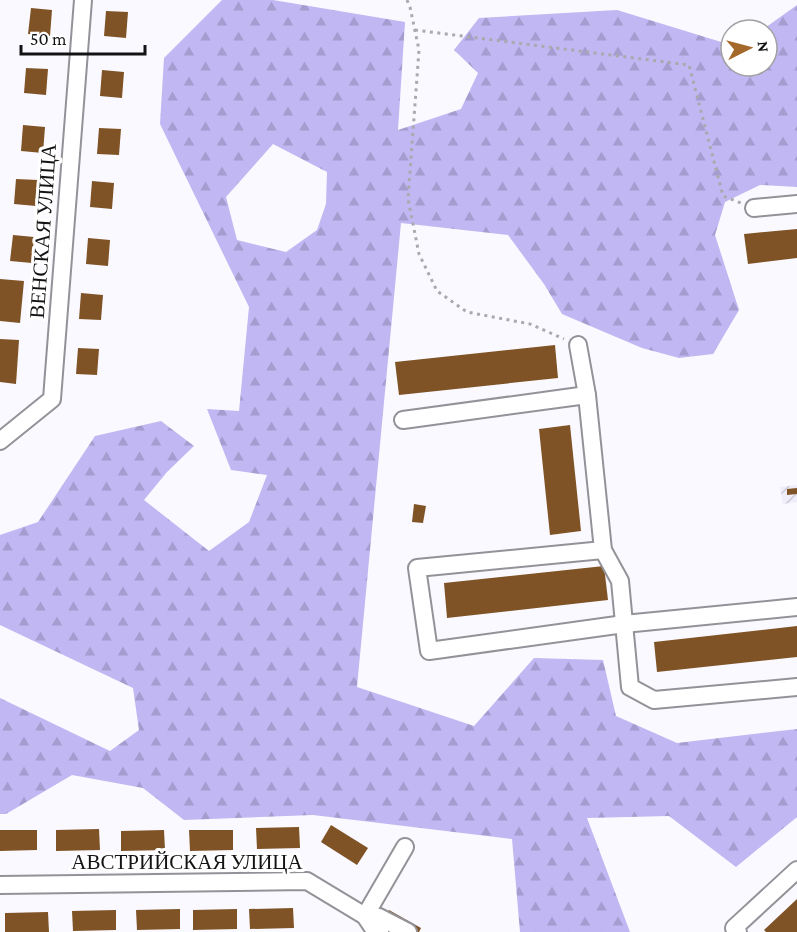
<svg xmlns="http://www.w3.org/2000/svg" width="797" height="932" font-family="'Crimson Pro',serif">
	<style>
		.industrial { fill: url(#industrial-furrows) }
		.forest { fill: url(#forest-firs); fill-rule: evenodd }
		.building { fill: #7f5325 }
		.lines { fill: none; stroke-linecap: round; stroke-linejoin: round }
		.minor-casing { stroke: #939298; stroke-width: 20 }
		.path { stroke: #aaa9ad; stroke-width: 3; stroke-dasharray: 3 4.5; stroke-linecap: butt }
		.minor { stroke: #fff; stroke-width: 16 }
		.labels { text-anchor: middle; stroke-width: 6; stroke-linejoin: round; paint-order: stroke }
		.street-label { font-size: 21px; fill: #131214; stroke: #fff }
	</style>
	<defs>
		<pattern id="industrial-furrows" width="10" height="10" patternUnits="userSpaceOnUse" patternTransform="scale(1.5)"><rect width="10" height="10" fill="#efedf9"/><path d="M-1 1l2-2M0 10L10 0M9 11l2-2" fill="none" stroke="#cccad5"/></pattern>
		<pattern id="forest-firs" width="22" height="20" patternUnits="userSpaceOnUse" patternTransform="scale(1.5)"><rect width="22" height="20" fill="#c1b7f3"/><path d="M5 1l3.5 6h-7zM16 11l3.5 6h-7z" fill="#a59ccf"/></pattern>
	</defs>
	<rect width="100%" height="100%" fill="#faf9ff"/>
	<!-- industrial -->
	<polygon class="industrial" points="797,485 797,502 783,504 780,487"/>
	<!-- forest -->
	<path class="forest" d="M 222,0 L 273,0 L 405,22 L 398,130 L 461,109 L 478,73 L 454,50 L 479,18 L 617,10 L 731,45 L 731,66 L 767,66 L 767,30 L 762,30 L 797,5 L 797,187 L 760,185 L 725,202 L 715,235 L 739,310 L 713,354 L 679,358 L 642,348 L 562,314 L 544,284 L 508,235 L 401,223 L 357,687 L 474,726 L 534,658 L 603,660 L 616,716 L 677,743 L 797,729 L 797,817 L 736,867 L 669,816 L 587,818 L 630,932 L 520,932 L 512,839 L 313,815 L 184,820 L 143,788 L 72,775 L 6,814 L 0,814 L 0,698 L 110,751 L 139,730 L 133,688 L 0,625 L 0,535 L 38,522 L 95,436 L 161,421 L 194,446 L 167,472 L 144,500 L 209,551 L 249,522 L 267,475 L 231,470 L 207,409 L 239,411 L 249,307 L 160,124 L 164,58 ZM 273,144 L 327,172 L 326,204 L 317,230 L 286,252 L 237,240 L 226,197 Z"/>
	<!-- building -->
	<g class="building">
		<polygon points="31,8 52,10 50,36 28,34"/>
		<polygon points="106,11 128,12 126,38 104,36"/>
		<polygon points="26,68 48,69 46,95 24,93"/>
		<polygon points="102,70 124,72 122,98 100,96"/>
		<polygon points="23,125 45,127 43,153 21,151"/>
		<polygon points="99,128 121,129 119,155 97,154"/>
		<polygon points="16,179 38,180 36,206 14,204"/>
		<polygon points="92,181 114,183 112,209 90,207"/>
		<polygon points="797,229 797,258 748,264 744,234"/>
		<polygon points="13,235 34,237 32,263 10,261"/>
		<polygon points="88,238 110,240 108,266 86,264"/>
		<polygon points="0,279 24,281 20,323 0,321"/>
		<polygon points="81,293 103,295 101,320 79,319"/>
		<polygon points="0,339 19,340 16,384 0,382"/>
		<polygon points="555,345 558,378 399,395 395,362"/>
		<polygon points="78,348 99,349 97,375 76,374"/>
		<polygon points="570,425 581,531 550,535 539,429"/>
		<polygon points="797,488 797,494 787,495 787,489"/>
		<polygon points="414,504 426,506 423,523 412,522"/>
		<polygon points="604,566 608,600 447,618 444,583"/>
		<polygon points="797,626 797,657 657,672 654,642"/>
		<polygon points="331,825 368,848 357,865 321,842"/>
		<polygon points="299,827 300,848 257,849 256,828"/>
		<polygon points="99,829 100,850 56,851 56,830"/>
		<polygon points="0,830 37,830 37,850 0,851"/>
		<polygon points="164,830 165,850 121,851 121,831"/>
		<polygon points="189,830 233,830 233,850 190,851"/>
		<polygon points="797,899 797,932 766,932 764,930"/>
		<polygon points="293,908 294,928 250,929 249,909"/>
		<polygon points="180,909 180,929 137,930 136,910"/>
		<polygon points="237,909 237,929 193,930 193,910"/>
		<polygon points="116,910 116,930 73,931 72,911"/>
		<polygon points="389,910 421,928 419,932 376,932"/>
		<polygon points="48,912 49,932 5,932 5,913"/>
	</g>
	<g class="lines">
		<!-- minor casing -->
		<g class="minor-casing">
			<g id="minor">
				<polyline points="754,208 797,204"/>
				<polyline points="578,345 587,395"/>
				<polyline points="403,420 587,395 603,550 620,581 630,687 654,700 797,687"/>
				<polyline points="0,441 52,399 83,0"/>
				<polyline points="603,550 417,568 429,651 624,624 797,607"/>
				<polyline points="0,885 307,881 365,916 405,847"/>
				<polyline points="380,932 373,928 365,916 379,917 408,932"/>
				<polyline points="738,932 734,928 797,870"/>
			</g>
		</g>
		<!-- path -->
		<g class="path">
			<polyline points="407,0 410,7 419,50 408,199 419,254 437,291 467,312 530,324 564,339"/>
			<polyline points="415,30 689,65 723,196 741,203"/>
		</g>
		<!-- minor -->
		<use href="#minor" class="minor"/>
	</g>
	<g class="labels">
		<!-- street labels -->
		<g class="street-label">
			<text transform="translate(43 231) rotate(-86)" y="7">ВЕНСКАЯ УЛИЦА</text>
			<text x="187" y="869">АВСТРИЙСКАЯ УЛИЦА</text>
		</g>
	</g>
	<!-- north arrow -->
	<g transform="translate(749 48) rotate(84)"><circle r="28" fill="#ffffff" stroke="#a1a0a1" stroke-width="1.5"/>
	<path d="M0-4.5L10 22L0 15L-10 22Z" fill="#a4692a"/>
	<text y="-9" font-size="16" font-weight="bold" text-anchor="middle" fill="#131214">N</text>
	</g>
	<!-- scale -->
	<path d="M21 45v9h124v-9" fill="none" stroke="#131214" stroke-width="3"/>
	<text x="30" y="45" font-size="18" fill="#131214" stroke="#ffffff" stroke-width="4.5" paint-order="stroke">50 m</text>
</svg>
